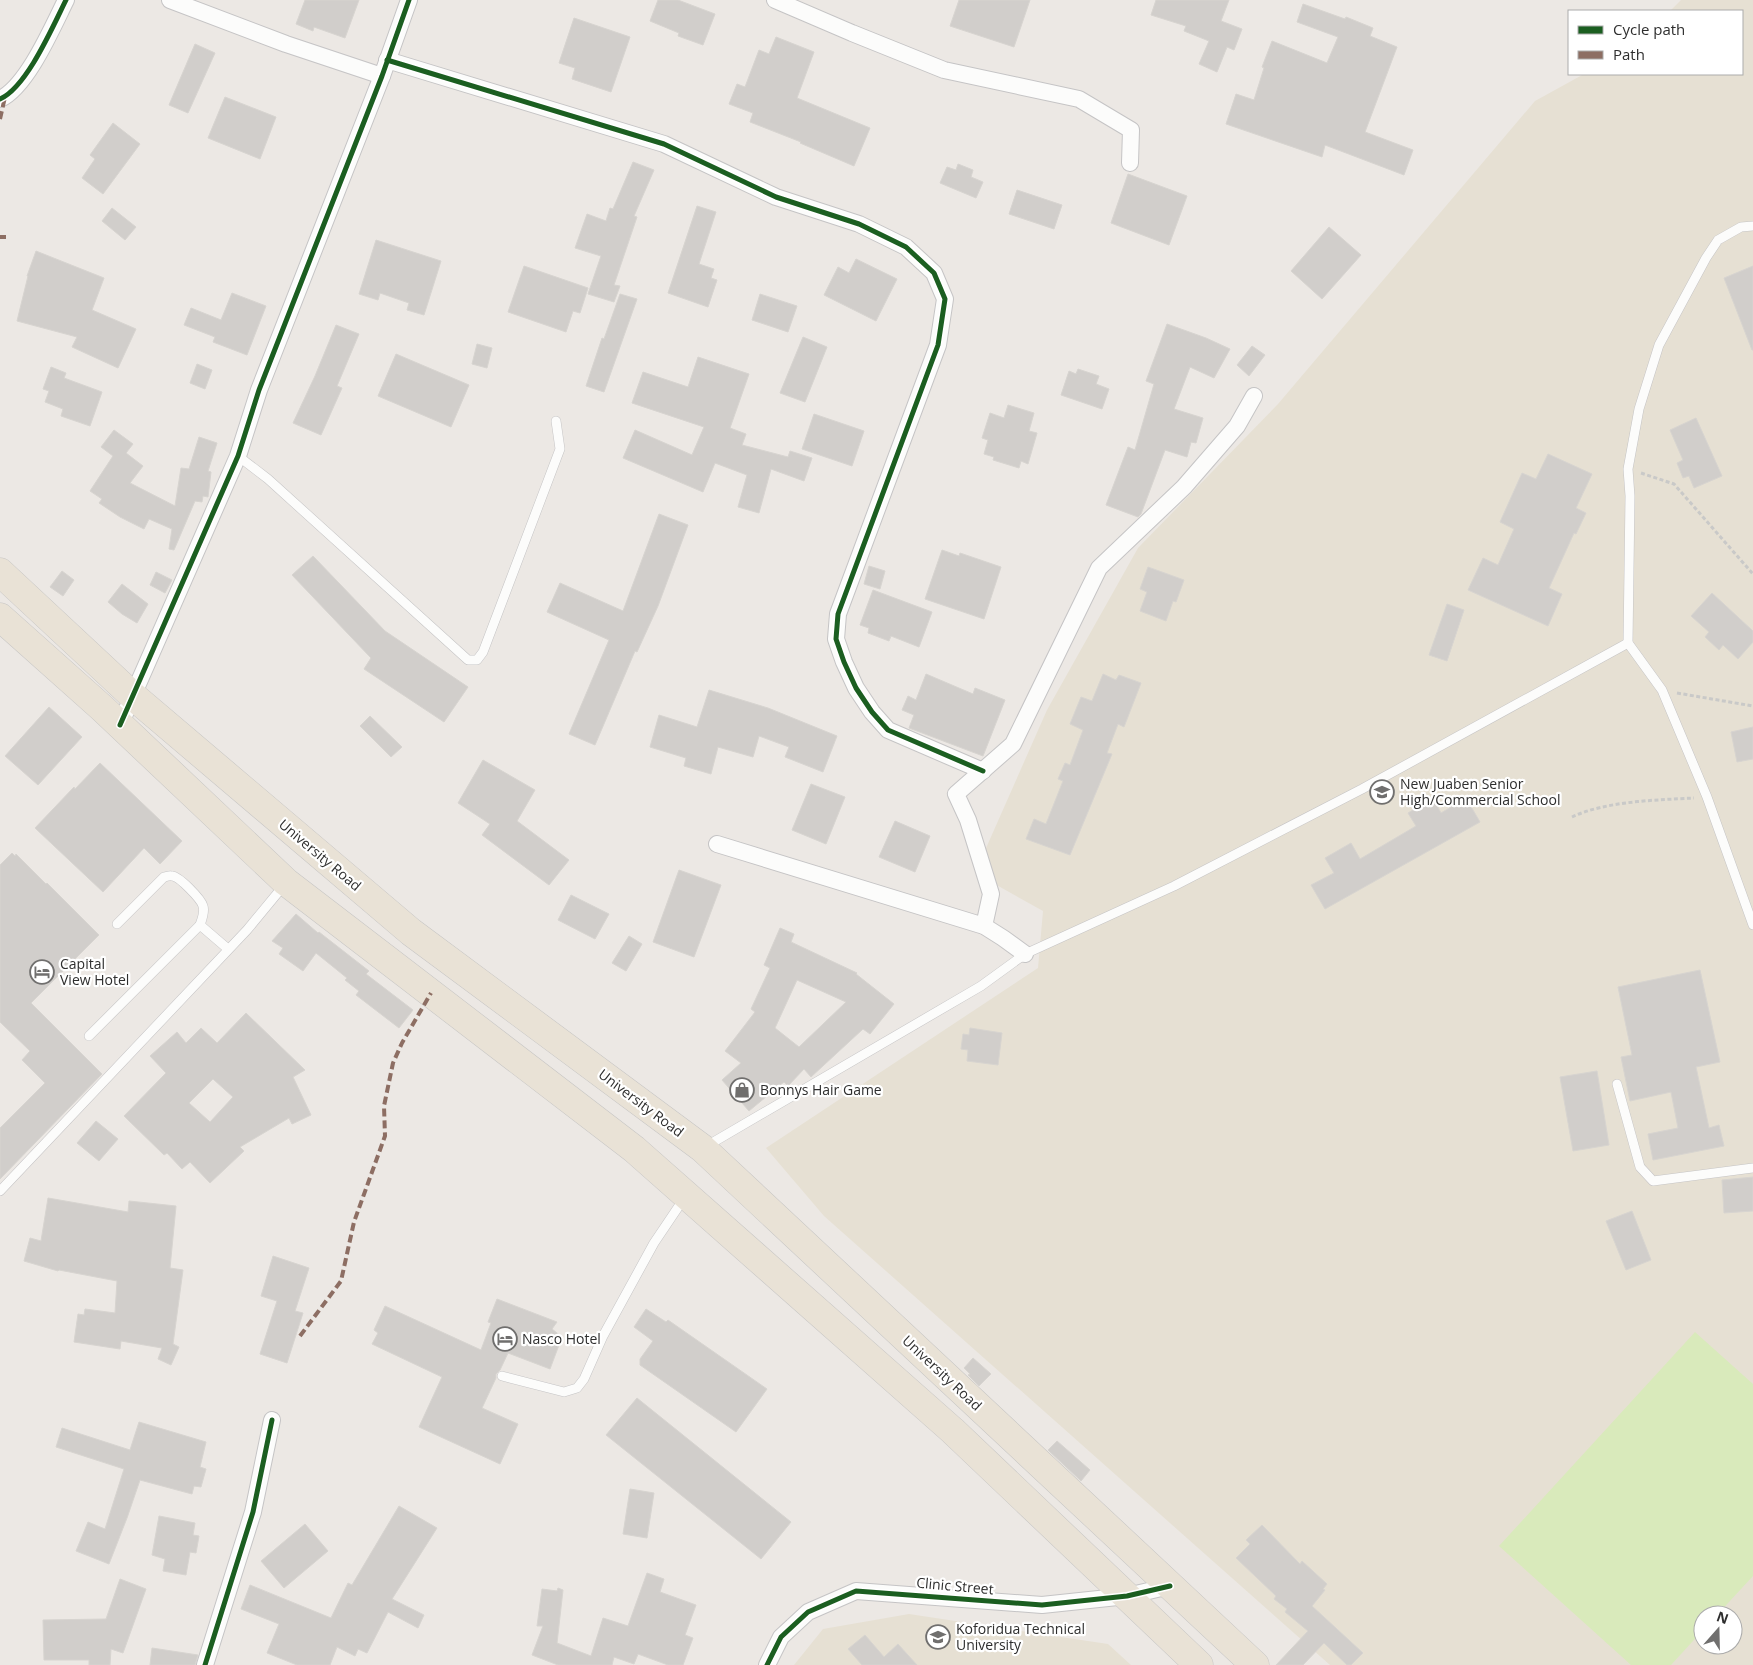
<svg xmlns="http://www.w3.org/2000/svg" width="1753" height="1665" font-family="'Open Sans',sans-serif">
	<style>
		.education { fill: #e6e0d3; fill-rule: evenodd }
		.pitch { fill: #d9eabb }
		.building { fill: #d1cecb; stroke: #d7d4d0; fill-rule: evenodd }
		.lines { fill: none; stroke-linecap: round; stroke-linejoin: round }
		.service-casing { stroke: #c5c4c5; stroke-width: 10 }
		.minor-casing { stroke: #c5c4c5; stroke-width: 18 }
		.trunk-casing { stroke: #c6c5c4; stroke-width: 29 }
		.path { stroke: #c9c9c8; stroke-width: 3; stroke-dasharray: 4 2.5; stroke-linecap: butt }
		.service { stroke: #fcfcfb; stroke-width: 9 }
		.minor { stroke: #fcfcfb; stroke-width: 16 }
		.trunk { stroke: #e9e2d6; stroke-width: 28 }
		.quiet { stroke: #8d6e63; stroke-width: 4; stroke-dasharray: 8 4; stroke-linecap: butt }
		.cycleway-casing { stroke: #fff; stroke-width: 8 }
		.cycleway { stroke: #1b5e20; stroke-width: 5 }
		.labels { text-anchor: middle; stroke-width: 4.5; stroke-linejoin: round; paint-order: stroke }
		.poi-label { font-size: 14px; fill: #2e2e2e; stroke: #fff; text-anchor: start }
		.street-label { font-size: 14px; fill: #2e2e2e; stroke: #fff }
	</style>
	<rect width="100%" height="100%" fill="#ece8e4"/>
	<!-- education -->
	<g class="education">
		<path d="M 1681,0 L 1753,0 L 1753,1665 L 1330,1665 L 824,1216 L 766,1148 L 1038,968 L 1043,911 L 975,873 L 1047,710 L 1138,548 L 1278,404 L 1535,101 L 1584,74 L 1742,74 L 1742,11 L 1670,11 ZM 1703,1615 L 1733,1615 L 1733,1645 L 1703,1645 Z"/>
		<polygon points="909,1614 1108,1644 1131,1665 794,1665 823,1629"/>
	</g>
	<!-- pitch -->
	<polygon class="pitch" points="1695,1332 1753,1384 1753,1576 1717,1615 1703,1615 1703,1630 1671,1665 1631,1665 1499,1546"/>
	<!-- building -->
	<g class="building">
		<polygon points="305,0 359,0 345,38 314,27 313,31 296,24"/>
		<polygon points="658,0 678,0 715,14 703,45 678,36 679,33 650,21"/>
		<polygon points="959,0 1030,0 1014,47 950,26"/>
		<polygon points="1156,0 1229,0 1221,21 1242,29 1234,50 1227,47 1217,72 1199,64 1209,41 1184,31 1186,26 1151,15"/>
		<polygon points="1303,4 1345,19 1346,17 1373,28 1370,36 1397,47 1365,132 1413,150 1404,175 1325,145 1322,157 1226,124 1236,94 1254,100 1264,68 1262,67 1272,41 1327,63 1338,37 1297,22"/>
		<polygon points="574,18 630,37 611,92 572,79 575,68 559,63"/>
		<polygon points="776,37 814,52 797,98 870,128 854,166 800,143 801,142 750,122 753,113 729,104 737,84 745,87 759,50 769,54"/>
		<polygon points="195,44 215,53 188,113 169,105"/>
		<polygon points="225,97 276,117 260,159 208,138"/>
		<polygon points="113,123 140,144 103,194 82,178 95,159 90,155"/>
		<polygon points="633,162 654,170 634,216 637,217 614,285 620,286 614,302 588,294 601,256 575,248 587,214 606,221 610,208 613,209"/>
		<polygon points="958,164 973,170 971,177 983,182 976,198 940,183 947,167 956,170"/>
		<polygon points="1128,174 1187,196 1169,245 1111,223"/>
		<polygon points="1017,190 1062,205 1054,229 1009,214"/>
		<polygon points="697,206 716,212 699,264 714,269 711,278 717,280 708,307 668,293"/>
		<polygon points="112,208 136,227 125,240 102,221"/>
		<polygon points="1329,227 1361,255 1322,299 1291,271"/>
		<polygon points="376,240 441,261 424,315 407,310 409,303 380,293 378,300 359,294"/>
		<polygon points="36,251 104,278 92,310 136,329 118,368 72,347 77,337 17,321 28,276 27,276"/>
		<polygon points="856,259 897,279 876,321 824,295 838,267 849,273"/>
		<polygon points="524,266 588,288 580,313 573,311 566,332 508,312"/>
		<polygon points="1753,266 1753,350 1752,350 1724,278"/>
		<polygon points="232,293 266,306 247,355 213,342 215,337 184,325 191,308 221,320"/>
		<polygon points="620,294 637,299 604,392 586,386 602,338 604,339"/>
		<polygon points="760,294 797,306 788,332 752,320"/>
		<polygon points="1167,324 1206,338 1230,349 1214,378 1190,367 1174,409 1203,418 1196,443 1191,442 1187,457 1165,450 1141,514 1138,517 1106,505 1128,447 1135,450 1154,384 1146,381"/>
		<polygon points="336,325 359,334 337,386 342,388 321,435 293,423 315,376"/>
		<polygon points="803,337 827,347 805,402 780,393"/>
		<polygon points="477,344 492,348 487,368 472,364"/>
		<polygon points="1252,346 1265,355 1249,376 1237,365"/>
		<polygon points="396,354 469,385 451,427 378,396"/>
		<polygon points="698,357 749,374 730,428 746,434 742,445 788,457 790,451 812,458 804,481 771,469 759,513 738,507 747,475 715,463 703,492 623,458 635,430 692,455 704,427 632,403 643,372 688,387"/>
		<polygon points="197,364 212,370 205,389 190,383"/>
		<polygon points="51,367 66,373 64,378 102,392 90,426 61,416 63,409 45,402 49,391 43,389"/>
		<polygon points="1078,369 1099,376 1096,384 1109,389 1102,409 1061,395 1069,371 1076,374"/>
		<polygon points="1008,405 1034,413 1029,431 1037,433 1028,464 1021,461 1019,468 993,460 994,457 984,454 988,440 982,438 990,413 1004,418"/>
		<polygon points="814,414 864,431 852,466 802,449"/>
		<polygon points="1696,418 1722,476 1694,488 1689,476 1683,478 1677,463 1683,460 1670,430"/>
		<polygon points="114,430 133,444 126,453 143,466 130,483 175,506 181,468 189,469 199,437 217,443 208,471 211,472 208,497 203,496 202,502 195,501 174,550 169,549 172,529 149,519 144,529 120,517 99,503 102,499 90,491 113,456 101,447"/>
		<polygon points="1548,454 1592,474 1576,508 1586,513 1576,534 1574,533 1549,588 1562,594 1548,626 1468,590 1483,558 1498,565 1514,529 1500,522 1522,473 1536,479"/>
		<polygon points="659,514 688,525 658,606 637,652 635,651 595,745 569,734 609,640 547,612 560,583 623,611"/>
		<polygon points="942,550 959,556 960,553 1001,567 984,619 925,599"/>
		<polygon points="313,556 385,631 468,687 444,722 364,669 371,658 292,575"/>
		<polygon points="869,566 885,571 880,589 864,584"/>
		<polygon points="1148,567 1184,580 1176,602 1173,601 1166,621 1140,611 1147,592 1140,589"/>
		<polygon points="62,571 74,580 63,596 50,587"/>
		<polygon points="156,572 172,580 165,593 150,585"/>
		<polygon points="122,584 148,604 137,623 122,614 108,602"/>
		<polygon points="873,590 932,612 919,647 891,636 889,641 868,633 869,628 860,625"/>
		<polygon points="1712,593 1753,631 1753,642 1738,659 1723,645 1719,650 1705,637 1709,632 1691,616"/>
		<polygon points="1447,604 1464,610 1447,661 1429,655"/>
		<polygon points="926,674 973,694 975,688 1005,700 983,756 909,728 914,715 902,710 908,696 916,700"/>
		<polygon points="1103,674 1116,680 1119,675 1141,683 1124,727 1118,724 1107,753 1112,754 1070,855 1026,839 1034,819 1046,824 1063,781 1058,779 1065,763 1070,765 1083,730 1070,724 1081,697 1092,701"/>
		<polygon points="709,690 768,708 837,736 823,772 785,757 789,747 759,736 753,757 718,747 711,774 684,766 686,758 650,747 659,715 697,727"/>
		<polygon points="49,707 82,737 38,785 5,756"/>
		<polygon points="370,716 402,747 391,757 360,726"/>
		<polygon points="1753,727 1753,759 1737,762 1731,732"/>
		<polygon points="483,760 535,790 517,821 569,860 549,885 482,835 490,824 458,803"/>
		<polygon points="100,763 182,841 160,864 144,848 103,892 35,828 74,787 75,789"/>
		<polygon points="811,784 845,797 826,844 792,830"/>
		<polygon points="1433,798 1441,813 1466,798 1480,822 1325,909 1311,885 1334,873 1325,858 1351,843 1360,859 1416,826 1408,813"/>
		<polygon points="895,821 930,836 915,872 879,857"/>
		<polygon points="12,853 15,856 16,854 46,884 47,883 99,935 31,1003 102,1074 0,1179 0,1128 45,1083 22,1060 30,1051 0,1022 0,865"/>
		<polygon points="679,870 721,885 694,957 653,942"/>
		<polygon points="571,895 609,914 595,939 558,920"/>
		<polygon points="296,914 318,933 319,932 369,971 366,974 413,1010 399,1028 356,995 359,991 345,980 347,978 316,953 303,971 279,954 283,948 272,941"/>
		<path d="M 780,928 L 794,934 L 791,942 L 857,973 L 856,974 L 894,1004 L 870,1034 L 863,1029 L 811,1077 L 804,1069 L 788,1086 L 784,1082 L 749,1111 L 722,1080 L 741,1063 L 725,1051 L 755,1012 L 751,1009 L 770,968 L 764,965 ZM 797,980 L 846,1002 L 799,1047 L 775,1028 Z"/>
		<polygon points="629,936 642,944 626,971 612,963"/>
		<polygon points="1700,970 1720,1062 1696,1067 1709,1128 1719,1125 1724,1146 1653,1160 1648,1134 1678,1128 1671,1092 1630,1101 1621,1057 1632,1055 1618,987"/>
		<path d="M 246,1013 L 305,1070 L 293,1077 L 311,1115 L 292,1124 L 289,1118 L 240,1147 L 244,1151 L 210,1183 L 190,1162 L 182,1169 L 167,1153 L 164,1155 L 124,1116 L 166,1073 L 150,1056 L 177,1032 L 186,1043 L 201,1028 L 217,1043 ZM 213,1079 L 233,1097 L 210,1122 L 189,1103 Z"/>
		<polygon points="970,1028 1002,1033 998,1065 967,1061 968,1050 961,1049 963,1034 969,1035"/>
		<polygon points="1597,1071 1609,1145 1573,1151 1560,1077"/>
		<polygon points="96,1121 118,1139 99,1161 77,1143"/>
		<polygon points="1753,1177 1753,1211 1724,1213 1722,1180"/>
		<polygon points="48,1198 128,1212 129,1201 176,1206 170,1268 183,1270 173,1344 179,1347 171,1365 158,1359 162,1348 121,1341 120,1349 74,1342 78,1314 84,1315 85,1309 115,1313 117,1281 59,1270 58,1271 24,1261 30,1238 41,1241"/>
		<polygon points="1632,1211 1651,1260 1626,1270 1606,1221"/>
		<polygon points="273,1256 309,1268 295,1311 303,1313 287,1363 260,1354 277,1301 261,1296"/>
		<polygon points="497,1299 557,1322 552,1329 562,1337 550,1369 508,1353 500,1370 496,1374 496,1378 482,1408 518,1424 500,1464 419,1427 442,1377 372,1344 378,1333 374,1330 385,1306 481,1350 491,1323 488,1322"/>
		<polygon points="646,1309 666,1322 668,1320 767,1389 736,1432 640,1365 640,1359 653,1341 634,1327"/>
		<polygon points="973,1358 991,1374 979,1386 968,1375 970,1374 964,1368"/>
		<polygon points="637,1398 791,1522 761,1559 606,1435"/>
		<polygon points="139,1422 206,1442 200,1467 206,1469 201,1487 194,1486 192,1494 140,1480 127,1518 109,1564 76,1551 88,1522 105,1529 124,1469 56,1447 62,1428 130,1450"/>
		<polygon points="1057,1441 1090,1470 1081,1481 1048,1450"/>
		<polygon points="630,1489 654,1493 647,1538 623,1534"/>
		<polygon points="399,1506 437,1528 392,1599 424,1615 418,1628 388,1612 367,1653 358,1649 355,1656 337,1647 330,1665 297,1665 267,1653 279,1624 241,1609 250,1585 331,1618 348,1583 352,1585"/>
		<polygon points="159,1516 195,1523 193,1535 199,1536 196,1553 190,1552 186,1575 163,1571 165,1559 152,1555"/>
		<polygon points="305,1524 328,1551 284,1588 261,1561"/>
		<polygon points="1262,1525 1300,1564 1302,1561 1327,1584 1323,1589 1325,1590 1312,1606 1363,1653 1351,1665 1347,1665 1324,1643 1303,1665 1276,1665 1308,1631 1285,1612 1287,1609 1274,1599 1276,1596 1236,1558 1250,1544 1246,1540"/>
		<polygon points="647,1573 664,1579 660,1592 696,1605 685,1635 693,1638 683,1665 668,1665 638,1654 634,1664 614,1657 612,1665 558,1665 532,1655 543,1626 537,1626 542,1589 557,1591 558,1588 563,1590 557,1643 591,1656 603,1618 628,1626"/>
		<polygon points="120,1579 146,1589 123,1653 111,1649 110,1665 89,1665 89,1660 44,1660 43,1620 106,1619"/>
		<polygon points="865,1635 884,1657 898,1644 917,1665 862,1665 848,1649"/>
		<polygon points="152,1648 198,1655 195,1665 150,1665"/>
	</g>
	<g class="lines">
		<!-- service casing -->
		<g class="service-casing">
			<g id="service">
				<polyline points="1753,226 1741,227 1718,240 1706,258 1659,345 1639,409 1628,469 1630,496 1628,643 1662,690 1707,797 1753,925"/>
				<polyline points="238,456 268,479 468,660 477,660 483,652 560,449 556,421"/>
				<polyline points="200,925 228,949"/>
				<path d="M 89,1036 L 200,925 C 202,919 205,912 203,906 C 201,899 179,876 172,876 C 169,875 167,877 164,877 L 117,924"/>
				<polyline points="1617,1084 1640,1167 1653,1181 1753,1168"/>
				<polyline points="705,1147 981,986 1025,954 1174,886 1362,789 1628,643"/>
				<polyline points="0,1191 247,930 285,884"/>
				<polyline points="502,1376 564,1392 577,1388 584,1379 603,1336 654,1243 685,1197"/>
			</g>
		</g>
		<!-- minor casing -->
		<g class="minor-casing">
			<g id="minor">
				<polyline points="170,0 286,44 382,76"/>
				<polyline points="775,0 852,33 944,70 1079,99 1131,130 1130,163"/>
				<polyline points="387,60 664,144 776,197 859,224 906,247 934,273 945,299 938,345 838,614 836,639 844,662 856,688 872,712 888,730 983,771"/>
				<path d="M 0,99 C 27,87 53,26 66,0"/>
				<polyline points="120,725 238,456 259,390 382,76 409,0"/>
				<polyline points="717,844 984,926 1003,938 1025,954"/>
				<polyline points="984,926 991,894 968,820 956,794 1013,744 1099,568 1184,487 1237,426 1254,396"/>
				<polyline points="205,1665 253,1512 272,1420"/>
				<polyline points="767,1665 781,1637 808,1612 856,1591 1042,1605 1127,1596 1170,1586"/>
			</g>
		</g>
		<!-- trunk casing -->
		<g class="trunk-casing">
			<g id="trunk">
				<polyline points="0,572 133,696 411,932 702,1148 1255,1665"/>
				<polyline points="0,617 102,708 286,882 634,1149 953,1431 1199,1665"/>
			</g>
		</g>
		<!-- path -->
		<g class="path">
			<polyline points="1641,473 1674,484 1753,574"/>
			<polyline points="1677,693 1753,706"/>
			<path d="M 1572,817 C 1606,801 1656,800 1694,798"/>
		</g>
		<!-- service -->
		<use href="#service" class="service"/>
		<!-- minor -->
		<use href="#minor" class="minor"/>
		<!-- trunk -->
		<use href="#trunk" class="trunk"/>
		<!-- quiet -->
		<g class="quiet">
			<polyline points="0,119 5,97"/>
			<polyline points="0,237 6,237"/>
			<polyline points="300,1336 341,1281 354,1222 385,1136 384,1106 393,1063 402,1043 431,993"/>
		</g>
		<!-- cycleway casing -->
		<g class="cycleway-casing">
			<g id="cycleway">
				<polyline points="387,60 664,144 776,197 859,224 906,247 934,273 945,299 938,345 838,614 836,639 844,662 856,688 872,712 888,730 983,771"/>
				<path d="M 0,99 C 27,87 53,26 66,0"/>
				<polyline points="120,725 238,456 259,390 382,76 409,0"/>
				<polyline points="205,1665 253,1512 272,1420"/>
				<polyline points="767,1665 781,1637 808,1612 856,1591 1042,1605 1127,1596 1170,1586"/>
			</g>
		</g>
		<!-- cycleway -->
		<use href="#cycleway" class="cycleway"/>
	</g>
	<!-- icons -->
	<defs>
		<g id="school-ring" transform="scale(1.25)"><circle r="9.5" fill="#fff" stroke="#706f6e" stroke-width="1.5"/><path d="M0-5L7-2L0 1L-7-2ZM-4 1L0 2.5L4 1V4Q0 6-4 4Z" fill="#706f6e"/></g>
		<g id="hotel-ring" transform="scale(1.25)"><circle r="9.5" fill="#fff" stroke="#706f6e" stroke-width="1.5"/><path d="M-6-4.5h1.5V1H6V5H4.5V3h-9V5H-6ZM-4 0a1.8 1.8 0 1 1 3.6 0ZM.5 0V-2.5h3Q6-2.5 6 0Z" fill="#706f6e"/></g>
		<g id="shop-ring" transform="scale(1.25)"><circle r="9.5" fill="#fff" stroke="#706f6e" stroke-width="1.5"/><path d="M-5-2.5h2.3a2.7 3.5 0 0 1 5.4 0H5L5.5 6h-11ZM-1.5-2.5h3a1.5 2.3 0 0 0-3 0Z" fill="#706f6e"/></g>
	</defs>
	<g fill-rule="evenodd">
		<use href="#school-ring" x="1382" y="792"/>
		<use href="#hotel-ring" x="42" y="972"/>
		<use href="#shop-ring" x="742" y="1090"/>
		<use href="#hotel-ring" x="505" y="1339"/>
		<use href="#school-ring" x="938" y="1637"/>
	</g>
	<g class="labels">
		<!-- poi labels -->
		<g class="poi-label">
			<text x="1400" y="789">New Juaben Senior<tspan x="1400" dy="16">High/Commercial School</tspan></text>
			<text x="60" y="969">Capital<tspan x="60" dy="16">View Hotel</tspan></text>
			<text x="760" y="1095">Bonnys Hair Game</text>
			<text x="522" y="1344">Nasco Hotel</text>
			<text x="956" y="1634">Koforidua Technical<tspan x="956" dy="16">University</tspan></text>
		</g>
		<!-- street labels -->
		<g class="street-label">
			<text transform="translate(320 855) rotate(40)" y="5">University Road</text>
			<text transform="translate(641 1103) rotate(37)" y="5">University Road</text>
			<text transform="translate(942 1373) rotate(43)" y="5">University Road</text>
			<text transform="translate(955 1586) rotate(5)" y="5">Clinic Street</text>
		</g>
	</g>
	<!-- legend -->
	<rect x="1568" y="10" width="175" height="65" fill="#ffffff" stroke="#ababab"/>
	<rect x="1578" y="26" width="25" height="8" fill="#1b5e20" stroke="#ababab"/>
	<text x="1613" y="35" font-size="15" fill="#2e2e2e">Cycle path</text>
	<rect x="1578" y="51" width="25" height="8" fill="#8d6e63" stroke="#ababab"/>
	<text x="1613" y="60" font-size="15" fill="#2e2e2e">Path</text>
	<!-- north arrow -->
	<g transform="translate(1718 1630) rotate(20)"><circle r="24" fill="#ffffff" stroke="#ababab"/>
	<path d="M0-4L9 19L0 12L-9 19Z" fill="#706f6e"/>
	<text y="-8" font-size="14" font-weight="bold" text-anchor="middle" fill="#2e2e2e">N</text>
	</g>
</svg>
